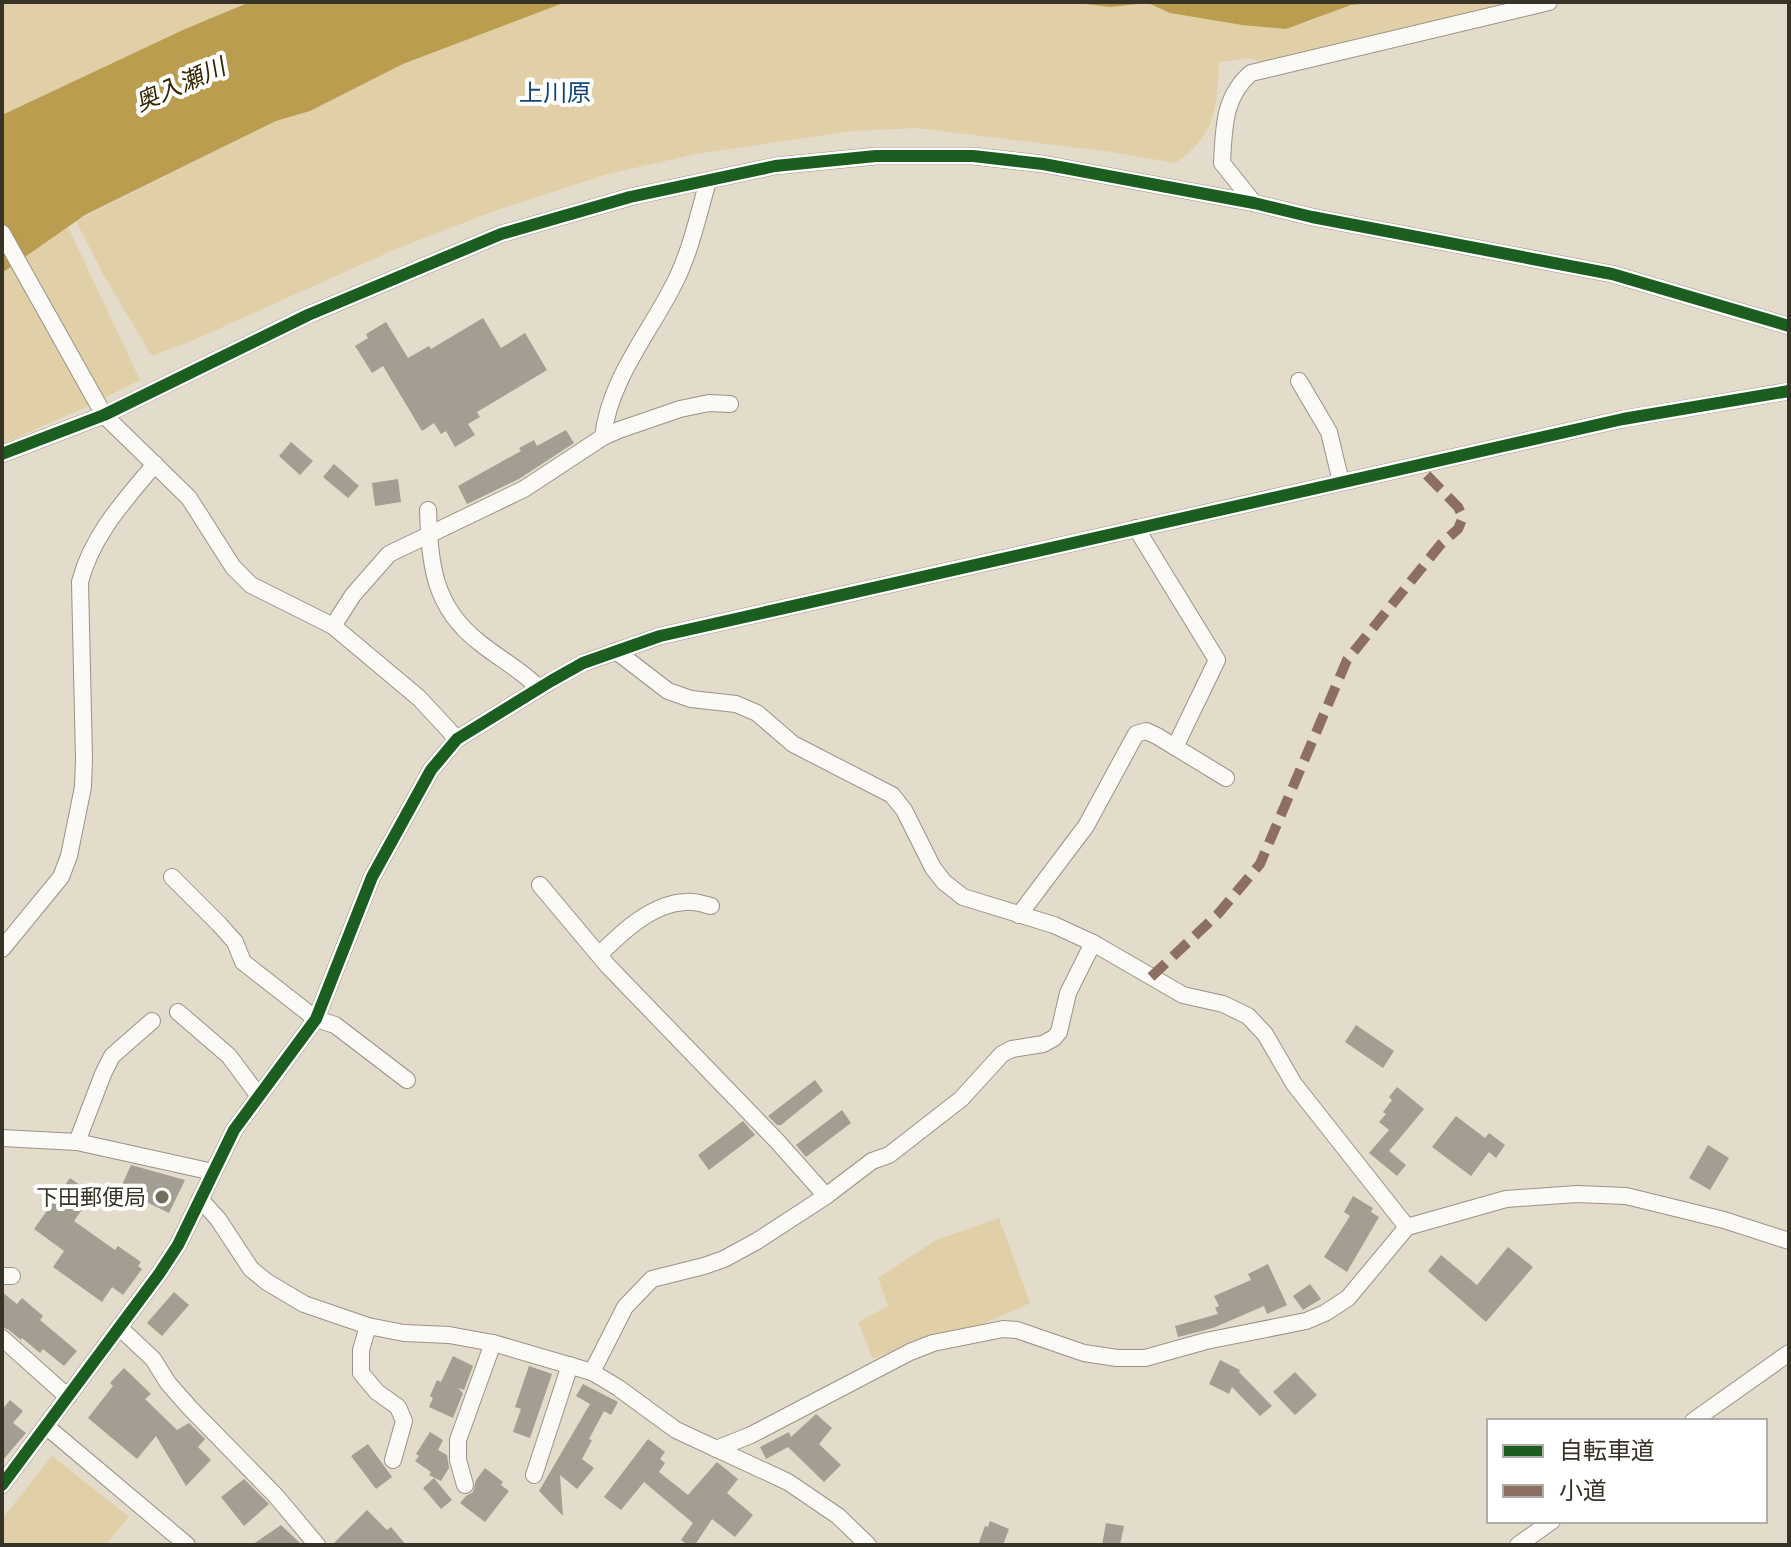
<svg xmlns="http://www.w3.org/2000/svg" width="1791" height="1547" font-family="'Public Sans','Noto Sans JP',sans-serif">
	<style>
		.green { fill: #e1d0a7 }
		.water { fill: #ba9d4f }
		.building { fill: #a39e91 }
		.lines { fill: none; stroke-linecap: round; stroke-linejoin: round }
		.minor-casing { stroke: #999387; stroke-width: 18 }
		.minor { stroke: #fbfaf7; stroke-width: 16 }
		.quiet { stroke: #8d6e63; stroke-width: 10; stroke-dasharray: 20 10; stroke-linecap: butt }
		.cycleway-casing { stroke: #fff; stroke-width: 17 }
		.cycleway { stroke: #1b5e20; stroke-width: 12 }
		.poi-dot { fill: #746e60; stroke: #fff; stroke-width: 3 }
		.labels { text-anchor: middle; stroke-width: 8; stroke-linejoin: round; paint-order: stroke }
		.poi-label { font-size: 22px; fill: #383327; stroke: #fff; text-anchor: end }
		.water-label { font-size: 24px; font-style: italic; fill: #372700; stroke: #fff }
		.neighbourhood-label { font-size: 24px; fill: #144779; stroke: #fff }
	</style>
	<rect width="100%" height="100%" fill="#e3dccb"/>
	<!-- green -->
	<g class="green">
		<polygon points="2,2 250,2 185,29 2,115"/>
		<path d="M 566,2 L 1068,2 L 1110,7 L 1148,3 L 1170,13 L 1242,25 L 1309,22 L 1331,11 L 1351,5 L 1381,2 L 1517,2 L 1262,63 L 1251,58 L 1219,62 C 1217,108 1216,136 1175,163 L 1112,152 L 916,128 L 853,131 L 696,154 L 608,174 L 494,211 L 396,249 L 187,343 L 154,355 L 150,353 L 104,276 L 76,221 L 276,121 L 310,111 L 403,64 Z"/>
		<polygon points="68,227 140,380 88,406 2,444 2,273"/>
		<polygon points="999,1218 1030,1303 967,1331 954,1330 931,1335 873,1359 858,1322 888,1306 878,1278 936,1240"/>
		<polygon points="52,1456 129,1517 105,1545 2,1545 2,1519"/>
	</g>
	<!-- water -->
	<g class="water">
		<polygon points="250,2 566,2 403,64 310,111 276,121 85,215 2,273 2,115 185,29"/>
		<polygon points="1068,2 1381,2 1351,5 1286,29 1242,25 1170,13 1148,3 1110,7"/>
	</g>
	<!-- building -->
	<g class="building">
		<polygon points="483,318 501,348 525,333 547,370 477,412 480,417 468,424 475,435 455,447 446,431 441,434 434,423 422,431 383,366 372,373 355,346 368,338 366,334 386,322 408,358 429,346 431,349"/>
		<polygon points="566,430 574,443 519,479 467,504 458,486 521,451 519,448 534,440 537,446"/>
		<polygon points="291,442 313,461 300,475 279,456"/>
		<polygon points="334,464 359,486 348,498 323,477"/>
		<polygon points="398,479 401,502 375,506 372,483"/>
		<polygon points="1356,1025 1394,1051 1383,1068 1345,1042"/>
		<polygon points="815,1080 823,1091 781,1125 777,1125 768,1116"/>
		<polygon points="1397,1087 1424,1109 1389,1151 1406,1165 1397,1176 1369,1153 1389,1130 1379,1122 1386,1114 1383,1112 1392,1100 1389,1097"/>
		<polygon points="842,1110 851,1123 806,1157 796,1145"/>
		<polygon points="1456,1116 1485,1138 1489,1133 1505,1145 1496,1158 1489,1152 1471,1176 1432,1147"/>
		<polygon points="743,1121 755,1135 709,1170 698,1155"/>
		<polygon points="1708,1145 1729,1158 1710,1190 1689,1178"/>
		<polygon points="131,1165 185,1180 169,1213 120,1189"/>
		<polygon points="70,1178 93,1194 74,1221 115,1250 118,1246 141,1262 138,1266 142,1269 123,1295 112,1287 102,1302 53,1267 64,1251 34,1229"/>
		<polygon points="1353,1196 1373,1208 1371,1212 1379,1217 1347,1272 1324,1257 1350,1216 1344,1212"/>
		<polygon points="1508,1247 1533,1267 1486,1322 1428,1271 1441,1255 1477,1285"/>
		<polygon points="1268,1264 1287,1305 1267,1314 1264,1306 1213,1328 1178,1337 1175,1326 1218,1314 1215,1308 1219,1306 1214,1296 1251,1280 1248,1274"/>
		<polygon points="1310,1284 1321,1299 1303,1310 1293,1296"/>
		<polygon points="2,1292 17,1304 22,1298 43,1316 40,1320 77,1351 64,1366 43,1349 40,1353 22,1338 21,1340 9,1330 2,1327"/>
		<polygon points="174,1292 189,1305 162,1336 147,1323"/>
		<polygon points="453,1356 473,1366 464,1390 458,1388 463,1393 453,1418 429,1407 433,1398 430,1396 437,1380 441,1382"/>
		<polygon points="1220,1360 1240,1370 1239,1372 1272,1406 1260,1416 1232,1387 1229,1394 1209,1384"/>
		<polygon points="529,1366 552,1374 530,1438 513,1432 521,1409 515,1407"/>
		<polygon points="124,1368 151,1394 145,1399 177,1430 189,1423 205,1439 198,1447 211,1460 186,1486 156,1436 137,1459 88,1418 113,1386 110,1383"/>
		<polygon points="1295,1372 1317,1395 1295,1415 1273,1392"/>
		<polygon points="583,1384 618,1402 611,1415 604,1411 589,1439 592,1440 582,1459 594,1468 577,1489 560,1475 563,1516 539,1491 590,1404 576,1396"/>
		<polygon points="10,1400 23,1411 13,1423 26,1433 2,1461 2,1410"/>
		<polygon points="816,1414 832,1428 819,1444 841,1465 824,1482 788,1447 766,1459 760,1447 789,1432 791,1437"/>
		<polygon points="430,1432 443,1440 438,1450 447,1455 449,1468 441,1481 429,1475 431,1472 415,1461 419,1456 416,1454"/>
		<polygon points="648,1439 665,1452 660,1459 665,1463 659,1472 688,1495 717,1462 738,1479 727,1493 753,1515 735,1537 712,1519 695,1545 688,1545 681,1540 693,1523 644,1482 621,1510 604,1497"/>
		<polygon points="368,1444 392,1477 376,1489 351,1456"/>
		<polygon points="485,1468 503,1482 501,1485 509,1491 485,1522 460,1503 466,1496 473,1492 476,1480"/>
		<polygon points="434,1478 452,1500 441,1509 423,1488"/>
		<polygon points="244,1479 269,1504 244,1526 221,1497"/>
		<polygon points="367,1510 387,1530 391,1527 406,1545 332,1545"/>
		<polygon points="990,1521 1009,1529 1003,1545 978,1545 985,1526 988,1527"/>
		<polygon points="1106,1523 1124,1526 1120,1545 1102,1545"/>
		<polygon points="281,1525 302,1545 252,1545"/>
	</g>
	<g class="lines">
		<!-- minor casing -->
		<g class="minor-casing">
			<g id="minor">
				<path d="M 1254,203 L 1222,163 C 1224,129 1223,97 1251,73 L 1549,2"/>
				<polyline points="2,233 104,415 189,498 233,567 251,585 333,626 419,698 457,739"/>
				<polyline points="1299,381 1329,432 1341,482"/>
				<path d="M 603,437 C 609,381 648,335 673,286 C 690,254 698,216 708,181"/>
				<polyline points="2,454 104,415 308,315 501,234 630,197 775,166 876,156 973,156 1043,164 1254,203 1312,217 1612,274 1789,326"/>
				<path d="M 428,510 C 430,564 433,607 480,643 C 500,659 521,670 539,688"/>
				<polyline points="1136,528 1217,660 1175,747"/>
				<polyline points="333,626 353,595 389,554 524,489 603,437 619,430 680,409 709,403 730,404"/>
				<polyline points="616,651 668,691 691,699 736,704 757,713 793,744 892,795 904,810 933,868 944,882 963,897 1054,925 1093,943 1183,995 1223,1004 1248,1016 1265,1034 1294,1084 1407,1227"/>
				<polyline points="172,877 219,924 235,942 243,962 316,1019 335,1025 407,1080"/>
				<polyline points="540,885 608,966 777,1141 826,1196"/>
				<polyline points="1019,915 1086,826 1136,734 1146,731 1157,736 1226,778"/>
				<path d="M 2,949 L 61,877 L 69,856 L 83,787 L 84,759 L 80,582 C 92,535 125,500 155,464"/>
				<path d="M 599,955 C 621,933 652,903 686,902 C 694,901 703,904 711,906"/>
				<polyline points="178,1012 229,1056 258,1095"/>
				<polyline points="2,1138 77,1142 213,1172"/>
				<polyline points="77,1142 103,1074 112,1056 152,1021"/>
				<polyline points="200,1199 218,1219 251,1269 267,1282 304,1304 368,1326 404,1333 449,1335 493,1343 592,1372 617,1387 676,1430 788,1482 838,1516 868,1545"/>
				<polyline points="2,1276 12,1276"/>
				<polyline points="368,1326 361,1350 361,1373 377,1392 398,1407 404,1421 393,1460"/>
				<polyline points="120,1328 153,1359 168,1383 190,1408 276,1496 317,1545"/>
				<polyline points="2,1338 68,1397"/>
				<polyline points="592,1372 625,1307 652,1279 704,1266 724,1259 757,1241 826,1196 872,1161 889,1155 961,1099 1002,1054 1012,1049 1043,1044 1054,1038 1059,1032 1068,993 1093,943"/>
				<polyline points="1693,1421 1789,1353"/>
				<polyline points="47,1427 187,1545"/>
				<polyline points="716,1449 751,1435 910,1352 933,1343 1003,1329 1017,1330 1084,1353 1117,1358 1145,1358 1206,1341 1306,1321 1325,1313 1348,1298 1407,1227 1506,1199 1577,1194 1626,1196 1724,1220 1789,1241"/>
				<polyline points="534,1475 570,1365"/>
				<polyline points="2,1485 159,1274 178,1245 234,1130 316,1019 372,877 431,770 457,739 551,681 583,663 660,636 1623,419 1789,391"/>
				<polyline points="465,1485 458,1460 458,1440 493,1343"/>
				<polyline points="1518,1545 1552,1521"/>
			</g>
		</g>
		<!-- minor -->
		<use href="#minor" class="minor"/>
		<!-- quiet -->
		<polyline class="quiet" points="1151,977 1218,914 1260,864 1347,660 1441,544 1458,529 1463,517 1458,507 1417,465"/>
		<!-- cycleway casing -->
		<g class="cycleway-casing">
			<g id="cycleway">
				<polyline points="2,454 104,415 308,315 501,234 630,197 775,166 876,156 973,156 1043,164 1254,203 1312,217 1612,274 1789,326"/>
				<polyline points="2,1485 159,1274 178,1245 234,1130 316,1019 372,877 431,770 457,739 551,681 583,663 660,636 1623,419 1789,391"/>
			</g>
		</g>
		<!-- cycleway -->
		<use href="#cycleway" class="cycleway"/>
	</g>
	<!-- markers -->
	<circle class="poi-dot" cx="162" cy="1197" r="8"/>
	<g class="labels">
		<!-- poi labels -->
		<g class="poi-label">
			<text x="146" y="1205">下田郵便局</text>
		</g>
		<!-- water labels -->
		<g class="water-label">
			<text transform="translate(180 85) rotate(-24)" y="8">奥入瀬川</text>
		</g>
		<!-- neighbourhood labels -->
		<g class="neighbourhood-label">
			<text x="555" y="101">上川原</text>
		</g>
	</g>
	<!-- border -->
	<rect width="1791" height="1547" fill="none" stroke="#383327" stroke-width="8"/>
	<!-- legend -->
	<rect x="1487" y="1419" width="280" height="104" fill="#ffffff" stroke="#afada9" stroke-width="2"/>
	<rect x="1503" y="1445" width="40" height="12" fill="#1b5e20" stroke="#afada9" stroke-width="2"/>
	<text x="1559" y="1459" font-size="24" fill="#383327">自転車道</text>
	<rect x="1503" y="1485" width="40" height="12" fill="#8d6e63" stroke="#afada9" stroke-width="2"/>
	<text x="1559" y="1499" font-size="24" fill="#383327">小道</text>
</svg>
